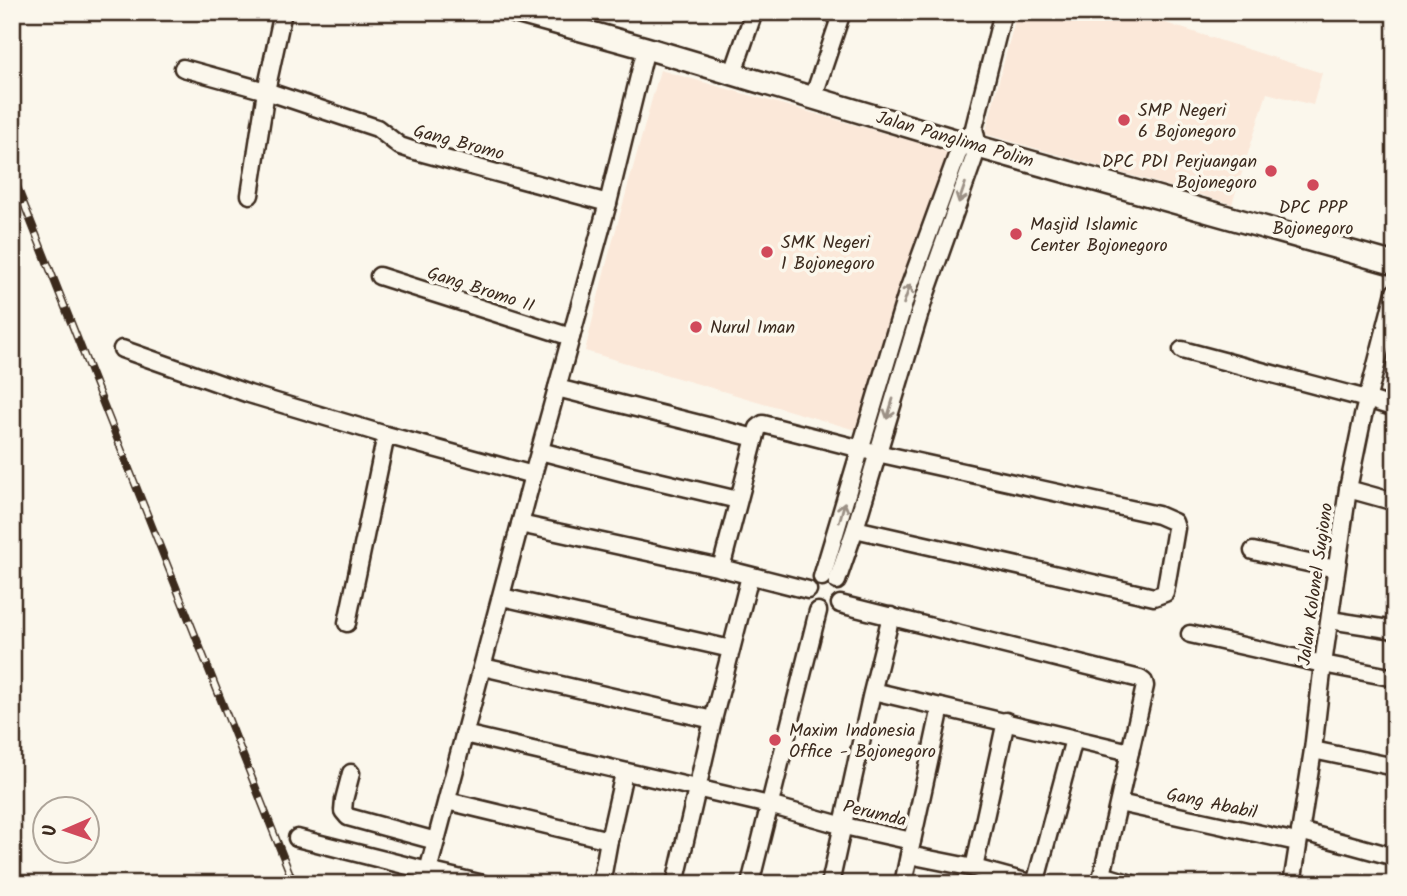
<svg xmlns="http://www.w3.org/2000/svg" width="1407" height="896" font-family="Kalam,sans-serif">
	<style>
		.built { fill: #fbe8d9 }
		.lines { fill: none; stroke-linecap: round; stroke-linejoin: round }
		.minor-casing { stroke: #3b2a1e; stroke-width: 21 }
		.secondary-casing { stroke: #3b2a1e; stroke-width: 26 }
		.minor { stroke: #fbf7ec; stroke-width: 16 }
		.secondary { stroke: #fbf7ec; stroke-width: 21 }
		.rail-casing { stroke: #3b2a1e; stroke-width: 8 }
		.rail { stroke: #fbf7ec; stroke-width: 5; stroke-dasharray: 16; stroke-linecap: butt }
		.oneway { stroke: #9b9085 }
		.poi-dot { fill: #d1495b; stroke: #fbf7ec; stroke-width: 2.5 }
		.labels { text-anchor: middle; stroke-width: 7; stroke-linejoin: round; paint-order: stroke }
		.poi-label { font-size: 18px; fill: #3b2a1e; stroke: #fbf7ec; text-anchor: start }
		.street-label { font-size: 18px; fill: #3b2a1e; stroke: #fbf7ec }
	</style>
	<rect width="100%" height="100%" fill="#fbf7ec"/>
	<filter id="ink" filterUnits="userSpaceOnUse"><feTurbulence type="fractalNoise" baseFrequency=".0143" numOctaves="2"/><feDisplacementMap in="SourceGraphic" scale="14" xChannelSelector="R" yChannelSelector="G"/><feConvolveMatrix kernelMatrix="1 2 1 2 8 2 1 2 1" color-interpolation-filters="sRGB"/></filter>
	<g filter="url(#ink)">
		<!-- built -->
		<g class="built">
			<polygon points="1017,12 1131,12 1322,73 1313,105 1267,93 1232,204 985,134"/>
			<polygon points="660,70 951,152 866,433 585,351 605,269"/>
		</g>
		<g class="lines">
			<!-- minor casing -->
			<g class="minor-casing">
				<g id="minor">
					<polyline points="183,68 266,91 377,128 400,146 412,150 608,203 533,475"/>
					<polyline points="733,73 754,12"/>
					<polyline points="813,98 842,12"/>
					<polyline points="250,195 266,91 283,12"/>
					<polyline points="608,203 646,48"/>
					<polyline points="379,276 571,337"/>
					<polyline points="122,349 249,394 386,435 533,475 428,871 483,884"/>
					<polyline points="1182,350 1367,399 1395,408"/>
					<polyline points="557,388 755,438"/>
					<polyline points="540,451 628,474 738,500"/>
					<polyline points="1348,489 1395,502"/>
					<polyline points="520,524 721,568 808,590"/>
					<polyline points="1253,551 1336,569"/>
					<polyline points="721,568 755,438 758,428 763,424 877,453 1158,515 1174,522 1176,528 1165,593 1154,597 855,529"/>
					<polyline points="822,577 907,293 962,142 968,135"/>
					<polyline points="837,581 855,529 924,299 978,147 974,128 1003,12"/>
					<polyline points="502,597 731,649"/>
					<polyline points="840,604 1140,679 1144,682 1145,686 1100,884"/>
					<polyline points="1330,620 1395,630"/>
					<polyline points="347,623 386,435"/>
					<polyline points="1190,634 1323,664 1395,678"/>
					<polyline points="483,667 713,720"/>
					<polyline points="873,691 1130,752"/>
					<polyline points="464,734 769,805 844,826 912,841 909,855 974,868 1006,721"/>
					<polyline points="1313,750 1395,767"/>
					<polyline points="351,773 344,800 343,811 348,817 436,841"/>
					<polyline points="447,801 609,840 601,884"/>
					<polyline points="1119,803 1297,842"/>
					<polyline points="1300,831 1395,857"/>
					<polyline points="297,838 428,871 425,884"/>
					<polyline points="609,840 624,773"/>
					<polyline points="912,841 941,707"/>
					<polyline points="974,868 1033,884"/>
					<polyline points="1102,875 1132,884"/>
					<polyline points="675,884 713,720 750,576"/>
					<polyline points="750,884 818,611"/>
					<polyline points="830,884 871,697 891,616"/>
					<polyline points="903,884 909,855"/>
					<polyline points="1035,884 1074,739"/>
					<polyline points="1292,884 1313,750 1323,664 1348,489 1363,416 1395,292"/>
				</g>
			</g>
			<!-- secondary casing -->
			<g class="secondary-casing">
				<polyline id="secondary" points="516,12 646,48 971,145 1395,264"/>
			</g>
			<!-- minor -->
			<use href="#minor" class="minor"/>
			<!-- secondary -->
			<use href="#secondary" class="secondary"/>
			<!-- rail casing -->
			<g class="rail-casing">
				<polyline id="rail" points="12,174 294,884"/>
			</g>
			<!-- rail -->
			<use href="#rail" class="rail"/>
		</g>
		<!-- one-way arrows -->
		<defs><path id="oneway-shaft" d="M-6 0H5M1.5-3L5.5 0L1.5 3" fill="none" stroke-width="1.6" stroke-linecap="round" stroke-linejoin="round" transform="scale(1.75)"/></defs>
		<g class="oneway">
			<use href="#oneway-shaft" transform="translate(962 193) rotate(109)"/>
			<use href="#oneway-shaft" transform="translate(907 294) rotate(-71)"/>
			<use href="#oneway-shaft" transform="translate(890 409) rotate(107)"/>
			<use href="#oneway-shaft" transform="translate(842 512) rotate(-75)"/>
		</g>
	</g>
	<!-- markers -->
	<g class="poi-dot">
		<circle cx="1124" cy="120" r="7"/>
		<circle cx="1271" cy="171" r="7"/>
		<circle cx="1313" cy="185" r="7"/>
		<circle cx="1016" cy="234" r="7"/>
		<circle cx="767" cy="252" r="7"/>
		<circle cx="696" cy="327" r="7"/>
		<circle cx="775" cy="740" r="7"/>
	</g>
	<g class="labels">
		<!-- poi labels -->
		<g class="poi-label">
			<text x="1138" y="116">SMP Negeri<tspan x="1138" dy="21">6 Bojonegoro</tspan></text>
			<text x="1257" y="167" text-anchor="end">DPC PDI Perjuangan<tspan x="1257" dy="21">Bojonegoro</tspan></text>
			<text x="1313" y="213" text-anchor="middle">DPC PPP<tspan x="1313" dy="21">Bojonegoro</tspan></text>
			<text x="1030" y="230">Masjid Islamic<tspan x="1030" dy="21">Center Bojonegoro</tspan></text>
			<text x="781" y="248">SMK Negeri<tspan x="781" dy="21">1 Bojonegoro</tspan></text>
			<text x="710" y="333">Nurul Iman</text>
			<text x="789" y="736">Maxim Indonesia<tspan x="789" dy="21">Office - Bojonegoro</tspan></text>
		</g>
		<!-- street labels -->
		<g class="street-label">
			<text transform="translate(955 139) rotate(16)" y="6">Jalan Panglima Polim</text>
			<text transform="translate(459 142) rotate(15)" y="6">Gang Bromo</text>
			<text transform="translate(481 289) rotate(18)" y="6">Gang Bromo II</text>
			<text transform="translate(1315 584) rotate(-82)" y="6">Jalan Kolonel Sugiono</text>
			<text transform="translate(1212 803) rotate(12)" y="6">Gang Ababil</text>
			<text transform="translate(875 813) rotate(13)" y="6">Perumda</text>
		</g>
	</g>
	<!-- margin -->
	<rect width="1407" height="896" fill="none" stroke="#fbf7ec" stroke-width="42"/>
	<rect x="21" y="21" width="1365" height="854" fill="none" stroke="#3b2a1e" stroke-width="2.5" filter="url(#ink)"/>
	<!-- north arrow -->
	<g transform="translate(66 830) rotate(268)"><circle r="33" fill="#fbf7ec" stroke="#aea59a" stroke-width="2"/>
	<path d="M0-5L12 26L0 18L-12 26Z" fill="#d1495b"/>
	<text y="-10" font-size="19" font-weight="bold" text-anchor="middle" fill="#3b2a1e">U</text>
	</g>
</svg>
